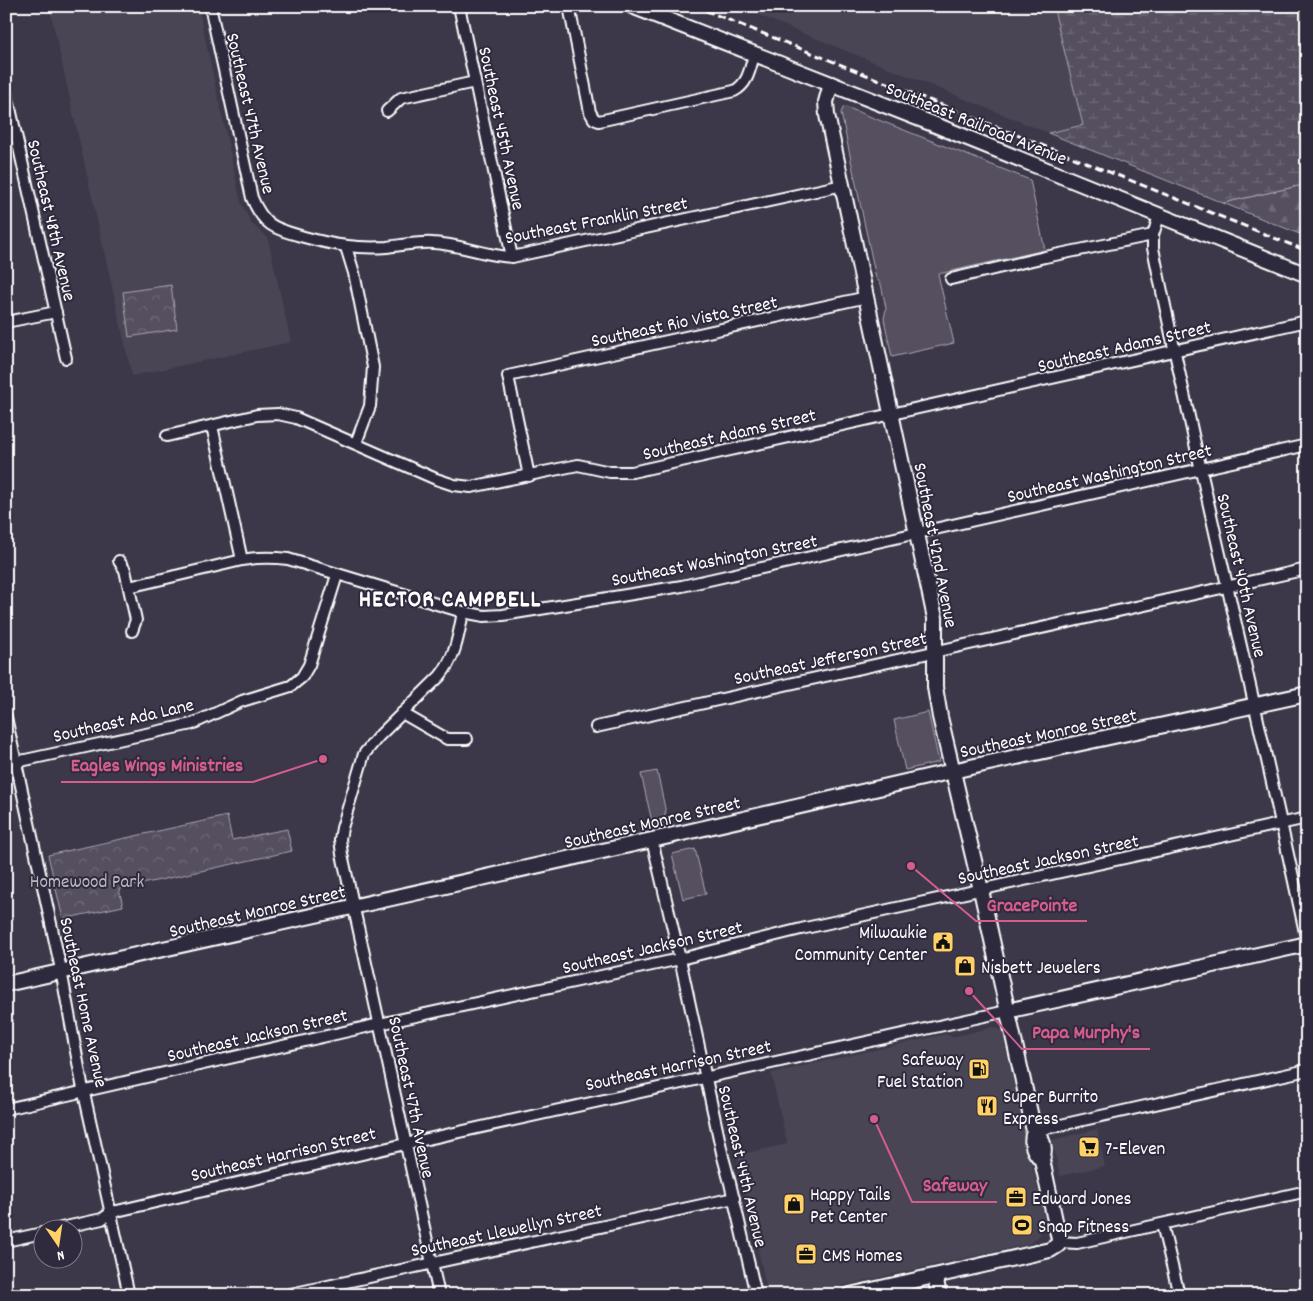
<svg xmlns="http://www.w3.org/2000/svg" width="1313" height="1301" font-family="Dekko,sans-serif">
	<style>
		.built { fill: #494455 }
		.green { fill: #555060; stroke: #aaa8b0 }
		.forest { fill: url(#forest-firs); stroke: #aaa8b0 }
		.wetland { fill: url(#wetland-marsh); stroke: #aaa8b0 }
		.park { fill: url(#park-crowns); stroke: #aaa8b0 }
		.lines { fill: none; stroke-linecap: round; stroke-linejoin: round }
		.street-casing { stroke: #fff; stroke-width: 14 }
		.secondary-casing { stroke: #fff; stroke-width: 18 }
		.street { stroke: #2f2a3d; stroke-width: 10 }
		.secondary { stroke: #2f2a3d; stroke-width: 14 }
		.rail { stroke: #fff; stroke-width: 3; stroke-dasharray: 8 4; stroke-linecap: butt }
		.labels { text-anchor: middle; stroke-width: 4; stroke-linejoin: round; paint-order: stroke }
		.street-label { font-size: 19px; fill: #fff; stroke: #2f2a3d }
		.park-label { font-size: 19px; fill: #bbb9bf; stroke: #2f2a3d }
		.poi-label { font-size: 19px; fill: #fff; stroke: #2f2a3d; text-anchor: start }
		.district-label { font-size: 24px; font-weight: bold; letter-spacing: 1px; fill: #fff; stroke: #2f2a3d }
		.leader { fill: none; stroke: #d45d8c; stroke-width: 2 }
		.callout-dot { fill: #d45d8c; stroke: #2f2a3d; stroke-width: 2 }
		.callout-label { font-size: 20px; text-anchor: middle; font-weight: bold; fill: #d45d8c; stroke: #2f2a3d; stroke-width: 4; stroke-linejoin: round; paint-order: stroke }
	</style>
	<defs>
		<pattern id="forest-firs" width="22" height="20" patternUnits="userSpaceOnUse" patternTransform="scale(1.25)"><rect width="22" height="20" fill="#555060"/><path d="M5 1l3.5 6h-7zM16 11l3.5 6h-7z" fill="#6e6a78"/></pattern>
		<pattern id="wetland-marsh" width="20" height="14" patternUnits="userSpaceOnUse" patternTransform="scale(1.25)"><rect width="20" height="14" fill="#555060"/><path d="M1 5h8M5 5V1M11 12h8M15 12V8" fill="none" stroke="#6e6a78"/></pattern>
		<pattern id="park-crowns" width="20" height="18" patternUnits="userSpaceOnUse" patternTransform="scale(1.25)"><rect width="20" height="18" fill="#555060"/><path d="M2 6a3 3 0 1 1 6 0M12 15a3 3 0 1 1 6 0" fill="none" stroke="#6e6a78"/></pattern>
	</defs>
	<rect width="100%" height="100%" fill="#3c3749"/>
	<filter id="ink" filterUnits="userSpaceOnUse"><feTurbulence type="fractalNoise" baseFrequency=".02" numOctaves="2"/><feDisplacementMap in="SourceGraphic" scale="10" xChannelSelector="R" yChannelSelector="G"/><feConvolveMatrix kernelMatrix="1 2 1 2 8 2 1 2 1" color-interpolation-filters="sRGB"/></filter>
	<g filter="url(#ink)">
		<!-- built -->
		<g class="built">
			<polygon points="49,6 198,6 241,202 251,223 268,238 291,342 132,376"/>
			<polygon points="736,6 1053,6 1084,125 1048,133"/>
			<polygon points="993,1027 999,1029 1002,1033 1045,1221 1039,1236 1029,1244 801,1295 768,1295 737,1155 787,1144 771,1073 946,1034 952,1037"/>
			<polygon points="1097,1129 1105,1166 1060,1176 1052,1140"/>
		</g>
		<!-- green -->
		<g class="green">
			<polygon points="846,107 1030,180 1045,250 938,274 954,343 892,357 884,319 886,308 881,284 876,278 841,113 843,108"/>
			<polygon points="928,712 939,762 905,770 894,720"/>
			<polygon points="657,771 666,813 664,814 666,823 653,826 641,774"/>
			<polygon points="695,849 706,894 683,899 672,854"/>
		</g>
		<!-- forest -->
		<polygon class="forest" points="1307,184 1307,237 1223,203"/>
		<!-- wetland -->
		<polygon class="wetland" points="1053,6 1307,6 1307,184 1223,203 1048,133 1083,125"/>
		<!-- park -->
		<g class="park">
			<polygon points="171,285 177,329 129,337 123,292"/>
			<polygon points="227,816 232,840 287,829 292,851 119,889 123,906 63,919 48,855"/>
		</g>
		<g class="lines">
			<!-- street casing -->
			<g class="street-casing">
				<g id="street">
					<path d="M 210,6 L 252,198 C 264,227 276,229 304,237 C 333,245 357,249 387,247 C 403,245 418,242 433,243 C 460,244 485,256 512,257 L 843,185"/>
					<polyline points="459,6 512,257"/>
					<path d="M 569,6 L 590,112 L 594,119 L 599,121 L 734,91 C 748,84 750,69 754,55"/>
					<polyline points="6,90 66,358"/>
					<polyline points="387,111 401,98 475,82"/>
					<path d="M 1159,216 L 1153,235 L 1153,248 C 1200,480 1258,710 1307,942"/>
					<polyline points="346,247 354,273 373,367 370,406 356,443"/>
					<polyline points="951,279 1045,257 1153,235"/>
					<polyline points="6,322 56,312"/>
					<polyline points="212,426 242,560"/>
					<polyline points="167,436 257,415 278,414 296,418 436,479 454,485 471,487 578,465 610,472 632,472 1307,321"/>
					<polyline points="529,476 508,376 867,297"/>
					<polyline points="119,561 125,570 136,620 132,631"/>
					<path d="M 129,587 L 242,560 C 258,557 272,557 288,559 L 463,612 L 484,616 L 503,615 L 682,586 L 1307,445"/>
					<polyline points="402,713 447,739 467,739"/>
					<polyline points="6,717 60,965 82,1084 129,1295"/>
					<polyline points="596,727 1307,569"/>
					<polyline points="16,762 192,724 242,701 291,686 302,677 309,665 337,575"/>
					<polyline points="652,840 680,959 723,1157 730,1183 756,1295"/>
					<polyline points="6,1109 379,1024 680,959 801,929 1307,818"/>
					<polyline points="1034,1131 1307,1070"/>
					<polyline points="1162,1224 1179,1295"/>
					<polyline points="61,1228 102,1219 112,1212 117,1211 405,1144 1007,1011"/>
					<polyline points="6,1241 42,1233"/>
					<polyline points="1059,1242 1077,1243 1307,1191"/>
					<polyline points="286,1295 734,1198"/>
					<path d="M 439,1295 L 342,854 L 340,839 L 342,828 L 364,754 L 378,737 L 440,676 C 456,656 458,637 463,612"/>
				</g>
			</g>
			<!-- secondary casing -->
			<g class="secondary-casing">
				<g id="secondary">
					<polyline points="632,6 933,124 1307,275"/>
					<path d="M 831,84 L 826,102 L 827,115 L 935,618 L 935,687 L 940,717 L 981,890 L 1034,1131 C 1030,1143 1033,1151 1042,1160"/>
					<polyline points="6,984 652,840 966,768 1307,694"/>
					<polyline points="1007,1011 1307,944"/>
					<polyline points="935,1276 939,1295"/>
					<path d="M 850,1295 L 1050,1250 L 1058,1245 L 1059,1239 L 1042,1160 C 1046,1148 1044,1139 1034,1131"/>
				</g>
			</g>
			<!-- street -->
			<use href="#street" class="street"/>
			<!-- secondary -->
			<use href="#secondary" class="secondary"/>
			<!-- rail -->
			<polyline class="rail" points="694,6 1307,251"/>
		</g>
	</g>
	<!-- icons -->
	<defs>
		<g id="civic-square" transform="scale(1.125)"><rect x="-9" y="-9" width="18" height="18" rx="4" fill="#ffd166" stroke="#2f2a3d"/><path d="M-.6-6.5H3V-4.5H.6V-3L4-1V1h2V6H-6V1h2V-1L-.6-3ZM-1.2 2.5V6h2.4V2.5Z" fill="#111"/></g>
		<g id="shop-square" transform="scale(1.125)"><rect x="-9" y="-9" width="18" height="18" rx="4" fill="#ffd166" stroke="#2f2a3d"/><path d="M-5-2.5h2.3a2.7 3.5 0 0 1 5.4 0H5L5.5 6h-11ZM-1.5-2.5h3a1.5 2.3 0 0 0-3 0Z" fill="#111"/></g>
		<g id="fuel-square" transform="scale(1.125)"><rect x="-9" y="-9" width="18" height="18" rx="4" fill="#ffd166" stroke="#2f2a3d"/><path d="M-5.5-6h7V0h2V4h1.3V-2.5L3-4.5l.8-.8L6-3V5H2.5V1h-1V6h-7ZM-4.2-4.7v3.2H.2V-4.7Z" fill="#111"/></g>
		<g id="restaurant-square" transform="scale(1.125)"><rect x="-9" y="-9" width="18" height="18" rx="4" fill="#ffd166" stroke="#2f2a3d"/><path d="M-5-6h1v4h1v-4h1v4h1v-4h1v5L-1.5 .5V6h-2V.5L-5-1ZM5-6V6H3V1.5H1.5Q1.5-4 5-6Z" fill="#111"/></g>
		<g id="supermarket-square" transform="scale(1.125)"><rect x="-9" y="-9" width="18" height="18" rx="4" fill="#ffd166" stroke="#2f2a3d"/><path d="M-6-5.5h2.5l.6 2H6L4.5 2H-2.5L-4.4-4H-6ZM-1.5 3.2a1.3 1.3 0 1 0 .1 0ZM3 3.2a1.3 1.3 0 1 0 .1 0Z" fill="#111"/></g>
		<g id="office-square" transform="scale(1.125)"><rect x="-9" y="-9" width="18" height="18" rx="4" fill="#ffd166" stroke="#2f2a3d"/><path d="M-6-3h4V-5.5h4V-3h4V5H-6ZM-1-4.5V-3h2v-1.5ZM-6 0V1H6V0Z" fill="#111"/></g>
		<g id="stadium-square" transform="scale(1.125)"><rect x="-9" y="-9" width="18" height="18" rx="4" fill="#ffd166" stroke="#2f2a3d"/><path d="M0-5a6.5 5 0 1 0 0 10a6.5 5 0 1 0 0-10ZM-3.5-1.8h7v3.6h-7Z" fill="#111"/></g>
	</defs>
	<g fill-rule="evenodd">
		<use href="#civic-square" x="943" y="942"/>
		<use href="#shop-square" x="965" y="966"/>
		<use href="#fuel-square" x="979" y="1069"/>
		<use href="#restaurant-square" x="987" y="1106"/>
		<use href="#supermarket-square" x="1089" y="1147"/>
		<use href="#office-square" x="1016" y="1197"/>
		<use href="#shop-square" x="794" y="1204"/>
		<use href="#stadium-square" x="1022" y="1225"/>
		<use href="#office-square" x="806" y="1254"/>
	</g>
	<g class="labels">
		<!-- street labels -->
		<g class="street-label">
			<text transform="translate(252 113) rotate(77)" y="7">Southeast 47th Avenue</text>
			<text transform="translate(977 122) rotate(22)" y="7">Southeast Railroad Avenue</text>
			<text transform="translate(503 128) rotate(78)" y="7">Southeast 45th Avenue</text>
			<text transform="translate(596 219) rotate(-11)" y="7">Southeast Franklin Street</text>
			<text transform="translate(53 220) rotate(77)" y="7">Southeast 48th Avenue</text>
			<text transform="translate(684 320) rotate(-12)" y="7">Southeast Rio Vista Street</text>
			<text transform="translate(1124 345) rotate(-13)" y="7">Southeast Adams Street</text>
			<text transform="translate(729 433) rotate(-13)" y="7">Southeast Adams Street</text>
			<text transform="translate(1109 472) rotate(-13)" y="7">Southeast Washington Street</text>
			<text transform="translate(937 545) rotate(79)" y="7">Southeast 42nd Avenue</text>
			<text transform="translate(714 559) rotate(-11)" y="7">Southeast Washington Street</text>
			<text transform="translate(1243 575) rotate(77)" y="7">Southeast 40th Avenue</text>
			<text transform="translate(830 657) rotate(-12)" y="7">Southeast Jefferson Street</text>
			<text transform="translate(123 719) rotate(-13)" y="7">Southeast Ada Lane</text>
			<text transform="translate(1048 732) rotate(-12)" y="7">Southeast Monroe Street</text>
			<text transform="translate(652 821) rotate(-13)" y="7">Southeast Monroe Street</text>
			<text transform="translate(1048 858) rotate(-12)" y="7">Southeast Jackson Street</text>
			<text transform="translate(257 910) rotate(-13)" y="7">Southeast Monroe Street</text>
			<text transform="translate(652 946) rotate(-13)" y="7">Southeast Jackson Street</text>
			<text transform="translate(85 1002) rotate(78)" y="7">Southeast Home Avenue</text>
			<text transform="translate(257 1034) rotate(-13)" y="7">Southeast Jackson Street</text>
			<text transform="translate(678 1064) rotate(-12)" y="7">Southeast Harrison Street</text>
			<text transform="translate(413 1097) rotate(78)" y="7">Southeast 47th Avenue</text>
			<text transform="translate(283 1153) rotate(-13)" y="7">Southeast Harrison Street</text>
			<text transform="translate(744 1166) rotate(77)" y="7">Southeast 44th Avenue</text>
			<text transform="translate(506 1229) rotate(-12)" y="7">Southeast Llewellyn Street</text>
		</g>
		<!-- park labels -->
		<g class="park-label">
			<text x="87" y="887">Homewood Park</text>
		</g>
		<!-- poi labels -->
		<g class="poi-label">
			<text x="927" y="938" text-anchor="end">Milwaukie<tspan x="927" dy="22">Community Center</tspan></text>
			<text x="981" y="973">Nisbett Jewelers</text>
			<text x="963" y="1065" text-anchor="end">Safeway<tspan x="963" dy="22">Fuel Station</tspan></text>
			<text x="1003" y="1102">Super Burrito<tspan x="1003" dy="22">Express</tspan></text>
			<text x="1105" y="1154">7-Eleven</text>
			<text x="810" y="1200">Happy Tails<tspan x="810" dy="22">Pet Center</tspan></text>
			<text x="1032" y="1204">Edward Jones</text>
			<text x="1038" y="1232">Snap Fitness</text>
			<text x="822" y="1261">CMS Homes</text>
		</g>
		<!-- district labels -->
		<g class="district-label">
			<text x="450" y="606">HECTOR CAMPBELL</text>
		</g>
	</g>
	<!-- callouts -->
	<path class="leader" d="M323 759L253 782H61M911 866L976 921H1087M969 991L1022 1049H1150M874 1119L912 1202H997"/>
	<g class="callout-dot">
		<circle cx="323" cy="759" r="5"/>
		<circle cx="911" cy="866" r="5"/>
		<circle cx="969" cy="991" r="5"/>
		<circle cx="874" cy="1119" r="5"/>
	</g>
	<g class="callout-label">
		<text x="157" y="771">Eagles Wings Ministries</text>
		<text x="1032" y="911">GracePointe</text>
		<text x="1086" y="1038">Papa Murphy's</text>
		<text x="955" y="1191">Safeway</text>
	</g>
	<!-- margin -->
	<rect width="1313" height="1301" fill="none" stroke="#2f2a3d" stroke-width="25"/>
	<rect x="12" y="12" width="1288" height="1276" fill="none" stroke="#fff" stroke-width="2" filter="url(#ink)"/>
	<!-- north arrow -->
	<g transform="translate(58 1244) rotate(167)"><circle r="24" fill="#2f2a3d" stroke="#827f8b"/>
	<path d="M0-4L9 19L0 12L-9 19Z" fill="#ffd166"/>
	<text y="-8" font-size="14" font-weight="bold" text-anchor="middle" fill="#ffffff">N</text>
	</g>
</svg>
